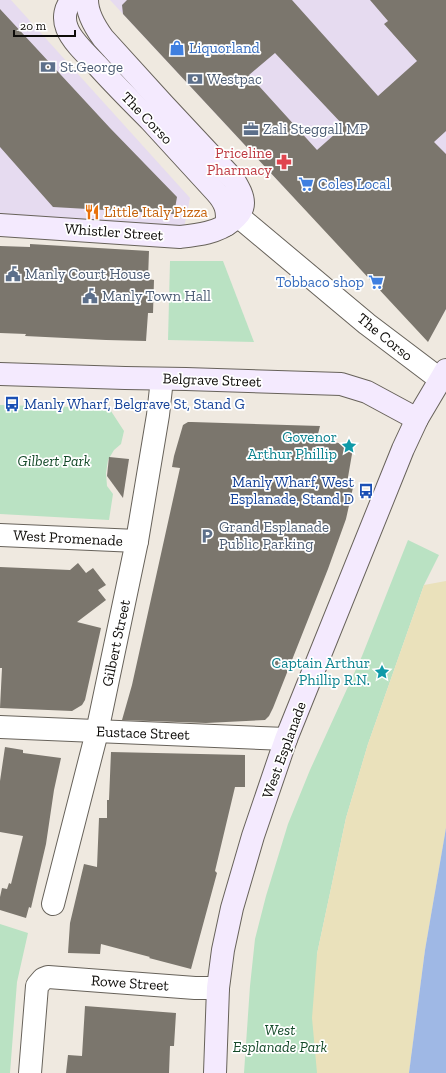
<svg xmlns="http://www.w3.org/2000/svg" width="446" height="1073" font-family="'Zilla Slab',serif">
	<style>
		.commercial { fill: #e6dbf0 }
		.green { fill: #bae2c3 }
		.sand { fill: #eae1bb }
		.water { fill: #9fb8e5 }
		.building { fill: #7b766d; fill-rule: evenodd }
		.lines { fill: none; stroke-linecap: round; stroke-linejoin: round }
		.street-casing { stroke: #67625a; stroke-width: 24 }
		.secondary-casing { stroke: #67625a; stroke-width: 24 }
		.street { stroke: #fff; stroke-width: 22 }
		.secondary { stroke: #f4eafe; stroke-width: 22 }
		.labels { text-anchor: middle; stroke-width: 3.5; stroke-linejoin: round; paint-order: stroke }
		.shop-label { font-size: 15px; fill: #366cbe; stroke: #fff; text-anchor: start }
		.service-label { font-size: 15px; fill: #4e5e75; stroke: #fff; text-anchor: start }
		.street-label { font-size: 15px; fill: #0e0c09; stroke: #fff }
		.health-label { font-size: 15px; fill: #be3a42; stroke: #fff; text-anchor: end }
		.food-label { font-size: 15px; fill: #c56008; stroke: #fff; text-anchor: start }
		.transit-label { font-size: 15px; fill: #164399; stroke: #fff; text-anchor: start }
		.culture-label { font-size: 15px; fill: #0d838f; stroke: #fff; text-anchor: end }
		.park-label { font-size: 15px; font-style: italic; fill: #144a29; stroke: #fff }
	</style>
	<rect width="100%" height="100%" fill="#efe9e0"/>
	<!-- commercial -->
	<g class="commercial">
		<polygon points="0,0 11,0 190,198 184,228 0,214"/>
		<polygon points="110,0 446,0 446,309 429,339 283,186"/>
	</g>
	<!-- green -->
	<g class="green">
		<polygon points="170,261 223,261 254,342 168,340"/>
		<polygon points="0,405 109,408 124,431 121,444 114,450 108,460 106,473 107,486 113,494 109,520 0,514"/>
		<polygon points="408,540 439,555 424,585 368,744 346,818 317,954 318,1073 244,1073 250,986 255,939 266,896 288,824 310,770 362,656"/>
		<polygon points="0,924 28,933 17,982 10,1073 0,1073"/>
	</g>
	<!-- sand -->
	<polygon class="sand" points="446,581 446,828 425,950 409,1073 317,1073 312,1018 317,954 346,818 368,744 424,585"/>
	<!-- water -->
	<polygon class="water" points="446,828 446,1073 409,1073 425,950"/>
	<!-- building -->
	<g class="building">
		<path d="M 127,0 L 292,0 L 378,96 L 417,61 L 384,24 L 388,21 L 370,0 L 446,0 L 446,131 L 434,142 L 446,154 L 446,309 L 428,342 L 123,14 L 122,5 ZM 275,53 L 344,126 L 317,150 L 249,75 Z"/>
		<polygon points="0,9 110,128 177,197 174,214 53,207 0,147"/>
		<polygon points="30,244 149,251 148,279 154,280 153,313 148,313 146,341 106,340 25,336 26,334 0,333 0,246 30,247"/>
		<polygon points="188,422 192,422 320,426 317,438 347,445 351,448 352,454 347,483 354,483 346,519 328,569 273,708 269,716 265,720 206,723 122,720 132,685 180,468 172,467 174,456 183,425"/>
		<polygon points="109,457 129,459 123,498 107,476"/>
		<polygon points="78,563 86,573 93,568 106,585 98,590 106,600 77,622 101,628 85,700 82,705 72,711 0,708 2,668 0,668 0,567 70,570"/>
		<polygon points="5,747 23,750 23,753 61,758 54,790 46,844 31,908 29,907 26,918 0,910 0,897 2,888 7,889 9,883 11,884 23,836 0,832 0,781"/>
		<polygon points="111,752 245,755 245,787 235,787 215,871 217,873 191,969 149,958 150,957 101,944 100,954 68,953 70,923 84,864 97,867 99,818 107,818 107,800 109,800"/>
		<polygon points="85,1006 176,1013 174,1046 170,1046 169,1073 66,1073 68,1055 82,1056"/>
	</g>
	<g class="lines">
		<!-- street casing -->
		<g class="street-casing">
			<g id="street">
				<polyline points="238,216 367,324 441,380"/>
				<polyline points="0,535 137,541"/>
				<polyline points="0,727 286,739"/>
				<polyline points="53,904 97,732 137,541 158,415 162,379"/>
				<polyline points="30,1073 37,986 43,979 48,977 195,988 218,988"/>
			</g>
		</g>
		<!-- secondary casing -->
		<g class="secondary-casing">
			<g id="secondary">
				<path d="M 73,0 C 65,6 63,18 67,28 C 71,40 88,56 97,65 C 114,84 132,102 150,120 C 172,144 194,168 216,192 C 225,202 229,211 226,225"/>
				<path d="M 0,225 L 180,237 C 198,235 217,233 232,221 C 237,216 243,211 243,203 C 243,195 238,187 234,180 L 163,104 L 103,38 C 95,27 87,14 87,0"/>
				<polyline points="0,374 125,378 186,379 341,384 367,392 417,419"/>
				<polyline points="215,1073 218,988 223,950 232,908 253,836 286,739 403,449 417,419 446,370"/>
			</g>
		</g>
		<!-- street -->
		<use href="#street" class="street"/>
		<!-- secondary -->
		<use href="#secondary" class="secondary"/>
	</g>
	<!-- icons -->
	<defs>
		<g id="shop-bare" transform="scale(1.2)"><path d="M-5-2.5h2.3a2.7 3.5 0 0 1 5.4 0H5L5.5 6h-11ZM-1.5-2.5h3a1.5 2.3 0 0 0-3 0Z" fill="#3f7fe0" stroke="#fff" stroke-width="2.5" paint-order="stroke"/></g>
		<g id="bank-bare" transform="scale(1.2)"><path d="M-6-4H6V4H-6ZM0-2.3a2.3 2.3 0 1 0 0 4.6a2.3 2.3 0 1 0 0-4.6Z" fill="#5c6f8a" stroke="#fff" stroke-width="2.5" paint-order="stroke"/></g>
		<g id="office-bare" transform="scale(1.2)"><path d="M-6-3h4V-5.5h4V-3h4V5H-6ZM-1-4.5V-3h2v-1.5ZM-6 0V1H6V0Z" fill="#5c6f8a" stroke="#fff" stroke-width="2.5" paint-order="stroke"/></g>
		<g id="pharmacy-bare" transform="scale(1.2)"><path d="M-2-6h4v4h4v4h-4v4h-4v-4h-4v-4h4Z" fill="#e0444e" stroke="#fff" stroke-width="2.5" paint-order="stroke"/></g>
		<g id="supermarket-bare" transform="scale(1.2)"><path d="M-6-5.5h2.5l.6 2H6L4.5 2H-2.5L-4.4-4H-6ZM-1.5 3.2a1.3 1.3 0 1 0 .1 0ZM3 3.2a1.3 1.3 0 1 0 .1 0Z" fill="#3f7fe0" stroke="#fff" stroke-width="2.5" paint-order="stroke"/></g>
		<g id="restaurant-bare" transform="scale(1.2)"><path d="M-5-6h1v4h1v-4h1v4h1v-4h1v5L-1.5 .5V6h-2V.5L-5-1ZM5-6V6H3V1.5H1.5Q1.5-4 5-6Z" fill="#e8710a" stroke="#fff" stroke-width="2.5" paint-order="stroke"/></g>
		<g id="civic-bare" transform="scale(1.2)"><path d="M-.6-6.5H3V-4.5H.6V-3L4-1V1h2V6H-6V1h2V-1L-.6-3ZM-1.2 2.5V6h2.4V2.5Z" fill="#5c6f8a" stroke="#fff" stroke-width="2.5" paint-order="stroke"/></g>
		<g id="bus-bare" transform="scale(1.2)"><path d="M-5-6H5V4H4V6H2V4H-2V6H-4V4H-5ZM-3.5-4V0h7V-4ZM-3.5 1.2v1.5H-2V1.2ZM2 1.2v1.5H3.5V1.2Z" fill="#1a4fb4" stroke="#fff" stroke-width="2.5" paint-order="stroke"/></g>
		<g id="sight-bare" transform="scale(1.2)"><path d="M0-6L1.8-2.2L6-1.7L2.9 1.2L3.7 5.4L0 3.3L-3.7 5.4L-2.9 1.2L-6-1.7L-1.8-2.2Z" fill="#0f9aa8" stroke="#fff" stroke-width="2.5" paint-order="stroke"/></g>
		<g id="parking-bare" transform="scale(1.2)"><path d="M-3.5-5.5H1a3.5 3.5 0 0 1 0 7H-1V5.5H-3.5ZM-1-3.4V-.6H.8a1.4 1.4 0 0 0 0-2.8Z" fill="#5c6f8a" stroke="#fff" stroke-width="2.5" paint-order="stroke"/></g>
	</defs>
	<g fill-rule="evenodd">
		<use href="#shop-bare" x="177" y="48"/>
		<use href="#bank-bare" x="48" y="67"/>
		<use href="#bank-bare" x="195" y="79"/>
		<use href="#office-bare" x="251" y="129"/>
		<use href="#pharmacy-bare" x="284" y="162"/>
		<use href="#supermarket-bare" x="306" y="184"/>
		<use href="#restaurant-bare" x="92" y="212"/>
		<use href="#civic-bare" x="13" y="274"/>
		<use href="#supermarket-bare" x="376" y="282"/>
		<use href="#civic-bare" x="90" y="296"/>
		<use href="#bus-bare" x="12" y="404"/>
		<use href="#sight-bare" x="349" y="446"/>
		<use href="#bus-bare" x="366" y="491"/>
		<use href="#parking-bare" x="207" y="536"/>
		<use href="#sight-bare" x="382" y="672"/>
	</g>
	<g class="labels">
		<!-- shop labels -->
		<g class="shop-label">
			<text x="189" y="53">Liquorland</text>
			<text x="318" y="189">Coles Local</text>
			<text x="364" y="287" text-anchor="end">Tobbaco shop</text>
		</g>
		<!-- service labels -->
		<g class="service-label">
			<text x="60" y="72">St.George</text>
			<text x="207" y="84">Westpac</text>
			<text x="263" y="134">Zali Steggall MP</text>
			<text x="25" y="279">Manly Court House</text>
			<text x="102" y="301">Manly Town Hall</text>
			<text x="219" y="532">Grand Esplanade<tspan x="219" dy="17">Public Parking</tspan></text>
		</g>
		<!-- street labels -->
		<g class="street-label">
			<text transform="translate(147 118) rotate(46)" y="5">The Corso</text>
			<text transform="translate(114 232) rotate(4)" y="5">Whistler Street</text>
			<text transform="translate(385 337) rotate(39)" y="5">The Corso</text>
			<text transform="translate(212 380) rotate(2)" y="5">Belgrave Street</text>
			<text transform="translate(68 538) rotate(3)" y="5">West Promenade</text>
			<text transform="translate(116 643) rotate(-78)" y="5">Gilbert Street</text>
			<text transform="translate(143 733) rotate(2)" y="5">Eustace Street</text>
			<text transform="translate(284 750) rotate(-70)" y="5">West Esplanade</text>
			<text transform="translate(130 983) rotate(4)" y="5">Rowe Street</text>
		</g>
		<!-- health labels -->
		<g class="health-label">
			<text x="272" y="158">Priceline<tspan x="272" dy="17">Pharmacy</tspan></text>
		</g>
		<!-- food labels -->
		<g class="food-label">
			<text x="104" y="217">Little Italy Pizza</text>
		</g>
		<!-- transit labels -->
		<g class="transit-label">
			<text x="24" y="409">Manly Wharf, Belgrave St, Stand G</text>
			<text x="354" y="487" text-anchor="end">Manly Wharf, West<tspan x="354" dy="17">Esplanade, Stand D</tspan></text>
		</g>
		<!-- culture labels -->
		<g class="culture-label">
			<text x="337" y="442">Govenor<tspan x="337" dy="17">Arthur Phillip</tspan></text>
			<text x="370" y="668">Captain Arthur<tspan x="370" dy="17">Phillip R.N.</tspan></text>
		</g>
		<!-- park labels -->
		<g class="park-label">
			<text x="54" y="466">Gilbert Park</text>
			<text x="280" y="1035">West<tspan x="280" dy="17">Esplanade Park</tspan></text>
		</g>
	</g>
	<!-- scale -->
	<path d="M14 30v6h61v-6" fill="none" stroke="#0e0c09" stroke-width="2"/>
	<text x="20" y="30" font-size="12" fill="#0e0c09" stroke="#ffffff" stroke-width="3" paint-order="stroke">20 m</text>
</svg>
